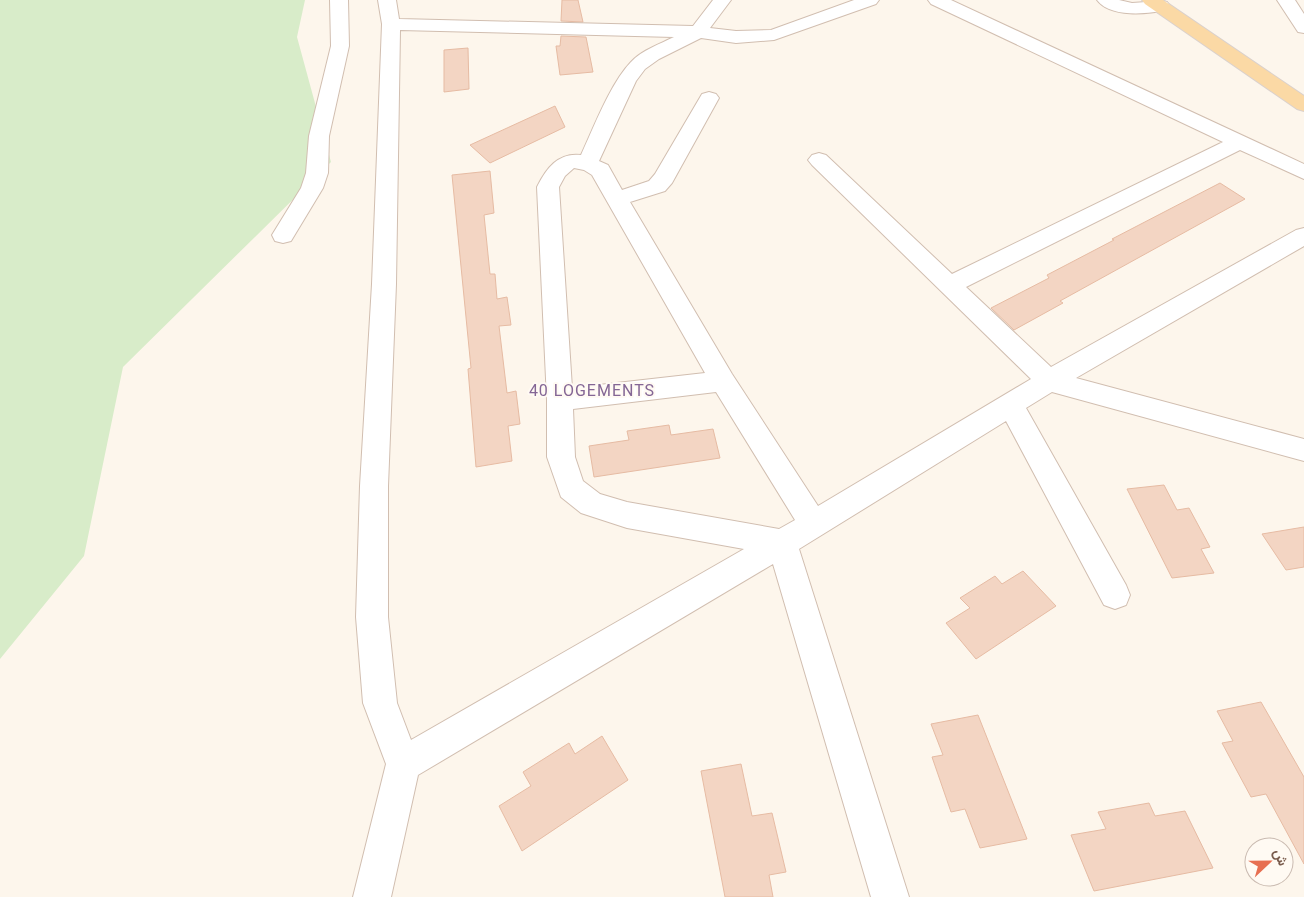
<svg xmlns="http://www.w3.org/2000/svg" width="1304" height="897" font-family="Roboto,Vazirmatn,sans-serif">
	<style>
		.green { fill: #d8ecc9 }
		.building { fill: #f3d5c3; stroke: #e6bba3 }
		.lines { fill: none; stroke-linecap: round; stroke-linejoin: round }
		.minor-casing { stroke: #d1beb0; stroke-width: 2 }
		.major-casing { stroke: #dad1cd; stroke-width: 2 }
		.minor { fill: #fff; fill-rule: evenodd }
		.major { fill: #fbd9a5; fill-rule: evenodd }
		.labels { text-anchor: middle; stroke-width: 4; stroke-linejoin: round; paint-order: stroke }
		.neighbourhood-label { font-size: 16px; letter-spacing: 1px; fill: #846695; stroke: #fffaf3 }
	</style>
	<rect width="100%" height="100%" fill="#fdf6ec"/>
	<!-- green -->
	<polygon class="green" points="0,0 305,0 297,37 331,162 123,367 84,556 0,659"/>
	<!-- building -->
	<g class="building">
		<polygon points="562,0 578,0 583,22 561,21"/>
		<polygon points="561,36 586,37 593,72 560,75 556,46 560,46"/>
		<polygon points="468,48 469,89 444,92 444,50"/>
		<polygon points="555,106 565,127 490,163 470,145"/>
		<polygon points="490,171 494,213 484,215 490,274 495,274 497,299 507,297 511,325 499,326 507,393 516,391 520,424 508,426 512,461 476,467 468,369 471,368 452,175"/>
		<polygon points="1220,183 1245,199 1060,301 1063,303 1014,330 991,308 1049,278 1047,275 1114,240 1112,239"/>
		<polygon points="669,425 671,435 713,429 720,458 594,477 589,446 629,440 627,431"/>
		<polygon points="1164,485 1177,510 1189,508 1210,547 1201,549 1214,573 1172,578 1127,489"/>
		<polygon points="1304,527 1304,567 1286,570 1262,534"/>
		<polygon points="1023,571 1056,606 976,659 946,623 970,608 960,598 995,576 1002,584"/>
		<polygon points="1261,702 1304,777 1304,864 1266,794 1251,797 1222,743 1233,741 1217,711"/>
		<polygon points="978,715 1027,839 980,848 965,809 951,812 932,757 943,755 931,724"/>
		<polygon points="602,736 628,780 522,851 499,806 531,786 523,772 569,743 575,754"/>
		<polygon points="741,764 752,816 772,813 786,872 769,875 773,897 725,897 701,771"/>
		<polygon points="1149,803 1155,816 1185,811 1213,868 1094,891 1071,835 1106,829 1098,812"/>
	</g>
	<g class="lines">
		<!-- minor casing -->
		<g class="minor-casing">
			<g id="minor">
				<polygon points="330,0 348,0 349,46 329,136 328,173 323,188 291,241 283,243 275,241 272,235 301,188 306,173 309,136 331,46"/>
				<path d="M 378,0 L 396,0 L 399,19 L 693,26 L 713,0 L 731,0 L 710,28 L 736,31 L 771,30 L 854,0 L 879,0 L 876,4 L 774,40 L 736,43 L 701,38 L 659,59 L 645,69 L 636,81 L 599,161 L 608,165 L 622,190 L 649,181 L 655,174 L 702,94 L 709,92 L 716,94 L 719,98 L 672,183 L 665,191 L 630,202 L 732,374 L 818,506 L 1031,379 L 812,165 L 808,160 L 812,155 L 819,153 L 826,155 L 952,274 L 1223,142 L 931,4 L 928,0 L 951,0 L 1304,164 L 1304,179 L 1240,150 L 966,287 L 1051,367 L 1296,230 L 1304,228 L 1304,246 L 1076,378 L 1304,439 L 1304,461 L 1052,392 L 1026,408 L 1126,585 L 1130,595 L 1126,605 L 1115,609 L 1104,605 L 1006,421 L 799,549 L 909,897 L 871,897 L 773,564 L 418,775 L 391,897 L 353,897 L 386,764 L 363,703 L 356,617 L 360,486 L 372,284 L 382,24 ZM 400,30 L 674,37 C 660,44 642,50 631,62 C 610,84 594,127 581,155 C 558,152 546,169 537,187 L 547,400 L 547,457 L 561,497 L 581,513 L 627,528 L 744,549 L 411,740 L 397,703 L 388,617 L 388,486 L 396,284 ZM 574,168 L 584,170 L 592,175 L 705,373 L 572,388 L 559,187 L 565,176 ZM 716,392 L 795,520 L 779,529 L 627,502 L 600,494 L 583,481 L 575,457 L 573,409 Z"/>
				<path d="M 1097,0 L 1119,0 L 1132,3 L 1161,1 L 1167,2 L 1170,6 L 1167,10 C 1148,14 1110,18 1097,0 Z"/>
				<polygon points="1277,0 1295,0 1304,14 1304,33 1298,32"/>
			</g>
		</g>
		<!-- major casing -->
		<g class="major-casing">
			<polygon id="major" points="1142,0 1163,0 1304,96 1304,111 1297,109 1145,4"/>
		</g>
		<!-- minor -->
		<use href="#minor" class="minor"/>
		<!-- major -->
		<use href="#major" class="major"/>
	</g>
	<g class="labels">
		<!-- neighbourhood labels -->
		<g class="neighbourhood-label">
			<text x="592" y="396">40 LOGEMENTS</text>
		</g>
	</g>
	<!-- north arrow -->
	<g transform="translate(1269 862) rotate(68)"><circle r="24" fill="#fffaf3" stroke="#cabbb1"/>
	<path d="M0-4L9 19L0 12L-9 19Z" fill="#e76f51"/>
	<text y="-8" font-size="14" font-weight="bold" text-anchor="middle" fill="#7a5c4d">ش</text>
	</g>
</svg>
